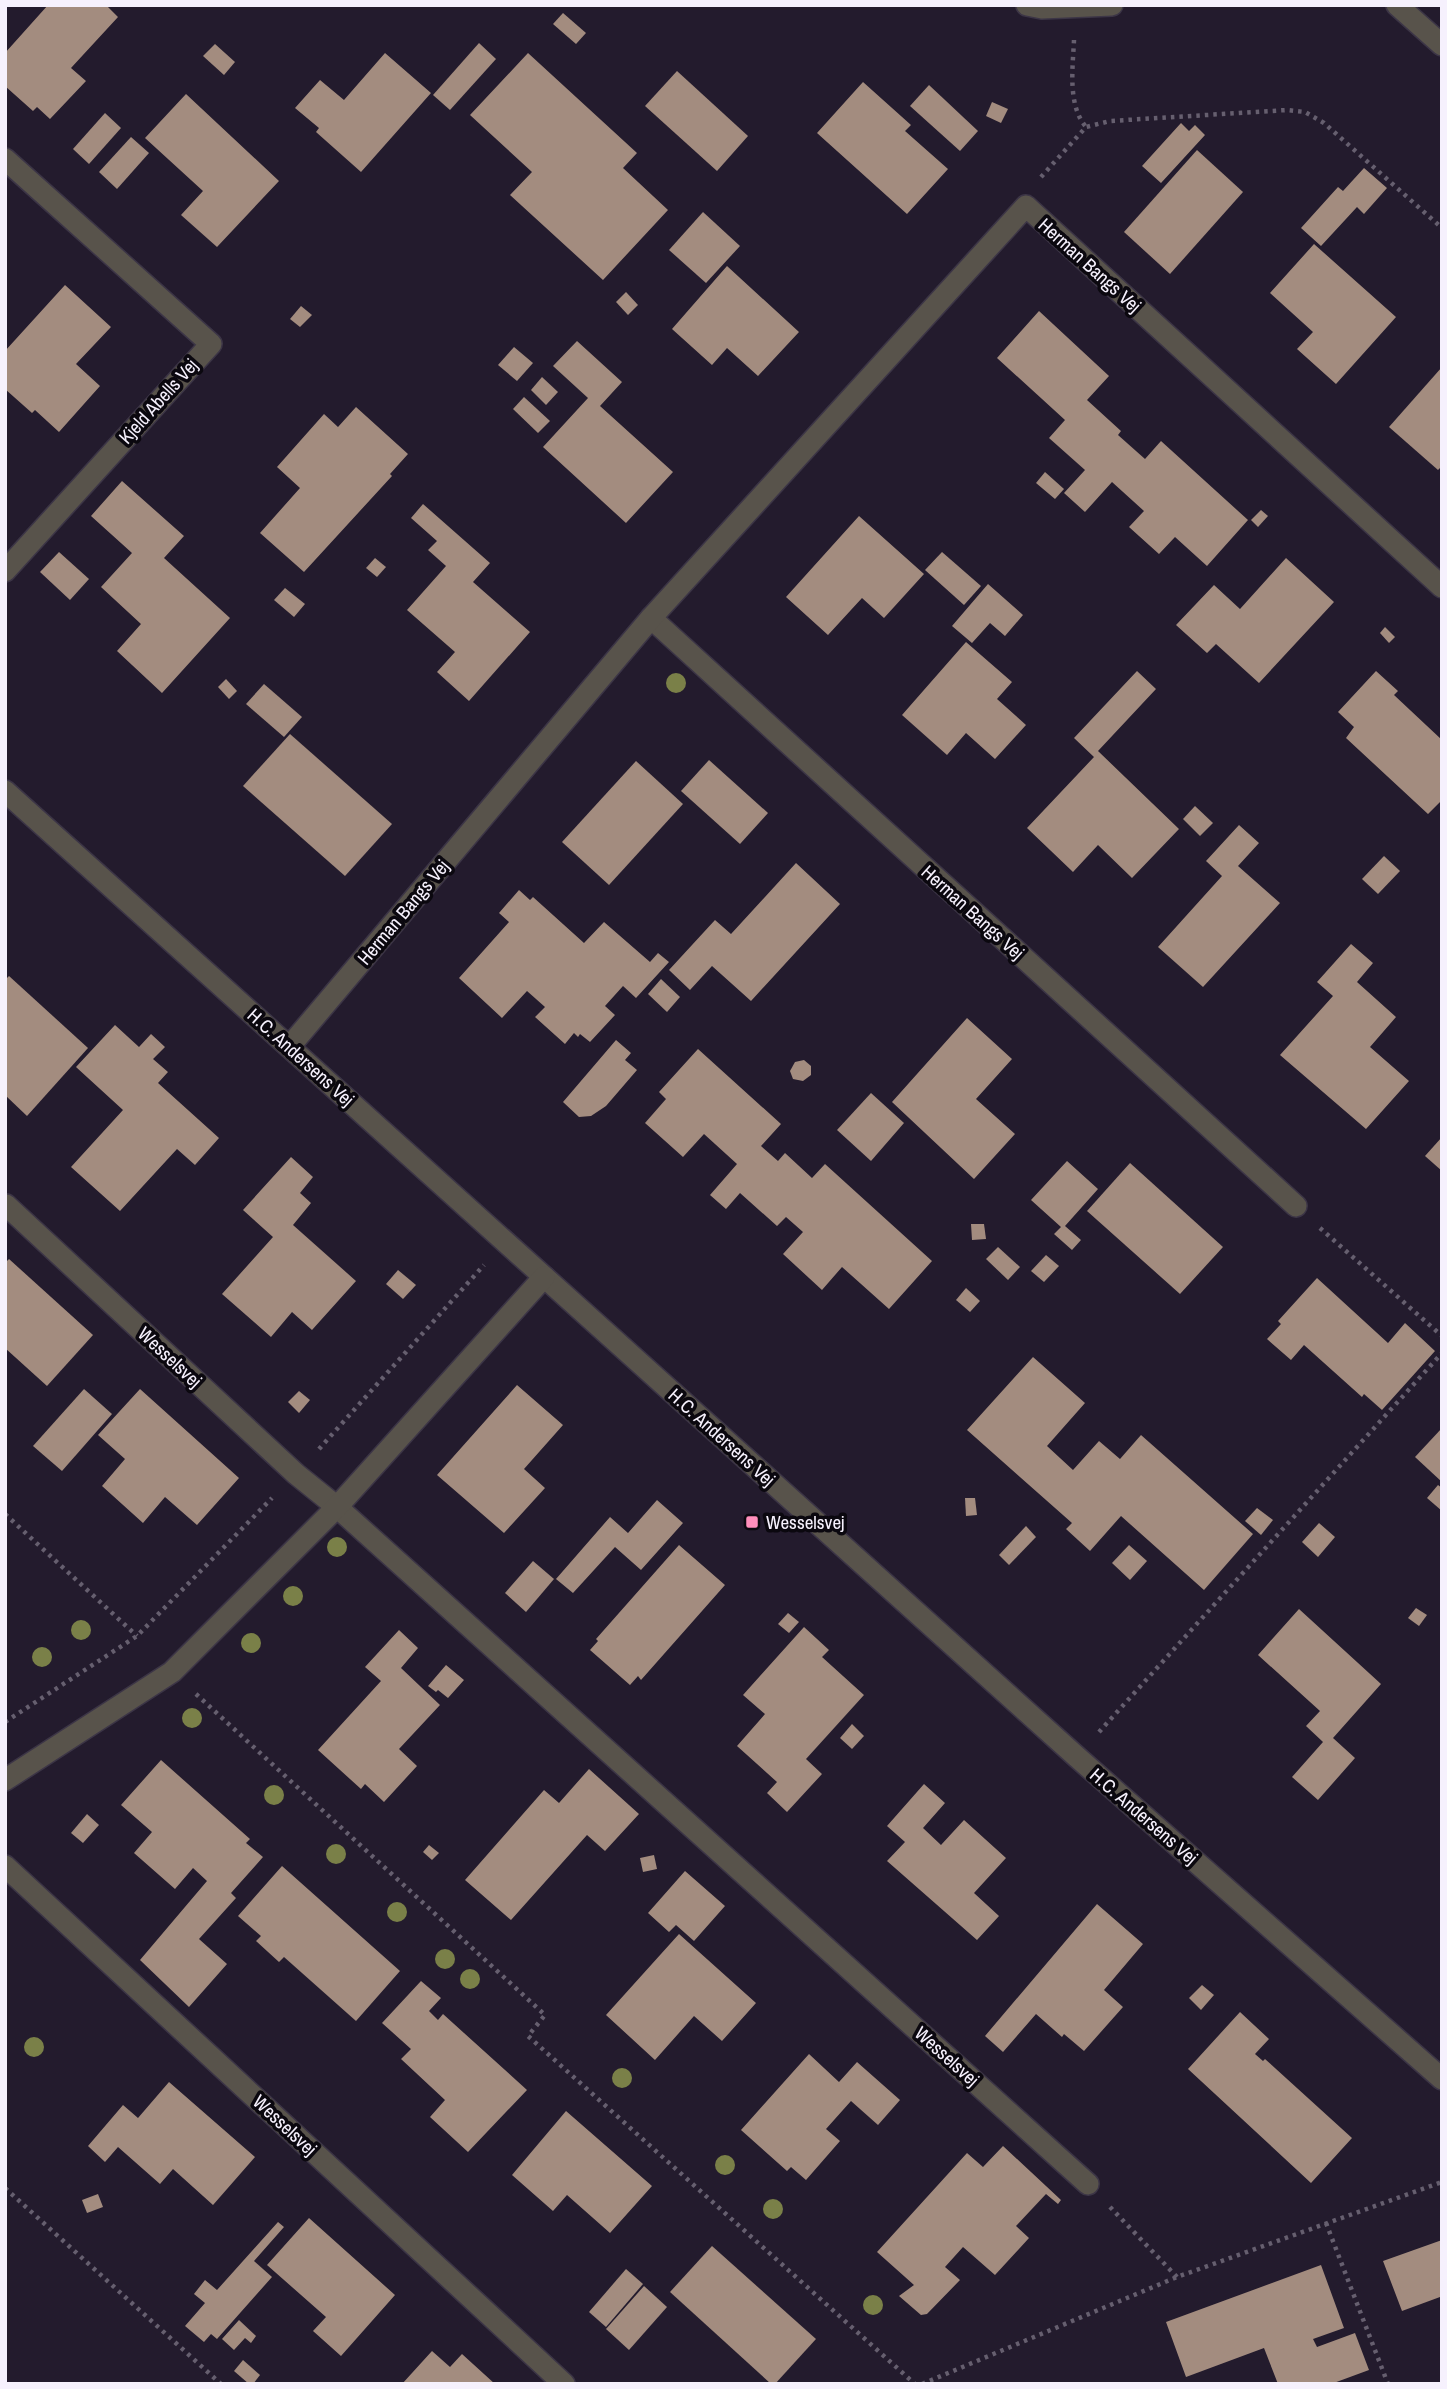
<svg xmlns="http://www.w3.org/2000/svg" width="1447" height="2389" font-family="'Archivo Narrow',sans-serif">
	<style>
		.building { fill: #a38c7f }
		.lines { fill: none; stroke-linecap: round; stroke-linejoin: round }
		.minor-casing { stroke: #3c3546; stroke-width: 24 }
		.path { stroke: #665f6f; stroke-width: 4.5; stroke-dasharray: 3.5 5; stroke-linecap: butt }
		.minor { stroke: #58534b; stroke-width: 21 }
		.tree { fill: #7a8048 }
		.poi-dot { fill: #ff8ebb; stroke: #0b080f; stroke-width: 2.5 }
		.labels { text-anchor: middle; stroke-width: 7; stroke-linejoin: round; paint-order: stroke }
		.street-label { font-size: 19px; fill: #f6f1fd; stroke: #0b080f }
		.poi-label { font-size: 19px; fill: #f6f1fd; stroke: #0b080f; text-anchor: start }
	</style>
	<rect width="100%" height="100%" fill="#231b2d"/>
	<!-- building -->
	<g class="building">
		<polygon points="48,5 106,5 118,17 71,68 86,81 50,119 37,107 33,111 5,86 5,53"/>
		<polygon points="563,13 586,33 576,44 553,24"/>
		<polygon points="479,43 496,59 450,110 433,95"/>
		<polygon points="215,44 235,62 224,75 203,56"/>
		<polygon points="385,53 431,93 361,172 316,132 319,128 295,108 320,80 344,100"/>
		<polygon points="528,53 637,153 623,168 668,210 603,280 510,195 532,172 470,115"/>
		<polygon points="677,71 748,136 717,171 645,106"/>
		<polygon points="863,82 911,125 905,131 948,169 907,214 817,133"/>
		<polygon points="929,85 978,131 960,151 910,106"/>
		<polygon points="186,94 279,181 217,247 181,215 203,191 145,138"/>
		<polygon points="992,102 1008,109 1001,123 986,116"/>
		<polygon points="105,113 121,128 89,164 73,149"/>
		<polygon points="1181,123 1189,131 1195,125 1205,135 1161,183 1142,166"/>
		<polygon points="131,137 149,153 117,189 99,172"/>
		<polygon points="1197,150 1243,192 1170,274 1124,232"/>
		<polygon points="1364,168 1387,188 1364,214 1357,207 1321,246 1301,228 1338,187 1343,191"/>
		<polygon points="703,212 740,246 706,283 669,250"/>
		<polygon points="1314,244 1396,317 1336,384 1297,349 1313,332 1270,293"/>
		<polygon points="727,266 799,332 758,376 727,348 712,365 672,329"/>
		<polygon points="65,285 111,327 76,364 100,386 59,432 35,410 32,413 5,389 5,351"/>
		<polygon points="626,292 638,305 628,315 616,302"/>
		<polygon points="301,306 312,315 300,327 290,319"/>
		<polygon points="1039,311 1109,376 1087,400 1121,431 1118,435 1145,459 1161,441 1248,520 1207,566 1175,537 1159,554 1129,527 1144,511 1112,482 1085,512 1064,493 1085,470 1049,438 1065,420 997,358"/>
		<polygon points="577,341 622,382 600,406 673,472 626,523 543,447 588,398 553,366"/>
		<polygon points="514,347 533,363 517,381 498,365"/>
		<polygon points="1442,367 1442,466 1438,470 1389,427"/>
		<polygon points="542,377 558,392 546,405 531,390"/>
		<polygon points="524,397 550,421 538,433 513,409"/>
		<polygon points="356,407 408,454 390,474 392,476 304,572 260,533 300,488 277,467 324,414 338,427"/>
		<polygon points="1045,472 1064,489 1055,499 1036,483"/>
		<polygon points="122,481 184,536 164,558 230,618 162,693 117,651 141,624 101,587 132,553 91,516"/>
		<polygon points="423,504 490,563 473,582 530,632 469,701 437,672 455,652 407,610 446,566 428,550 437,541 411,518"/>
		<polygon points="1261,510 1268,516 1258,527 1251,520"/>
		<polygon points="859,516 924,574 884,618 862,598 828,635 786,597"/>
		<polygon points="59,552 89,579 70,600 40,572"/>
		<polygon points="942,552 981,586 964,605 925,570"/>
		<polygon points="375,558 386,567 377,577 366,568"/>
		<polygon points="1286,558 1334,602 1259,683 1216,644 1207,653 1176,625 1214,585 1240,609"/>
		<polygon points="988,584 1023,615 1005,636 990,623 972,643 952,626"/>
		<polygon points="285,588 305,604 294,617 274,600"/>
		<polygon points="1385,627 1395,637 1389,643 1380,633"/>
		<polygon points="966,642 1012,682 997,699 1026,725 995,759 966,733 947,755 902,715"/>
		<polygon points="1137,671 1156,689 1098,751 1179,829 1132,878 1098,845 1073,872 1027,828 1094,757 1074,738"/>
		<polygon points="1376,671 1398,691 1394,695 1442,740 1442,800 1428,814 1346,738 1354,727 1338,712"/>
		<polygon points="226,679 237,691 229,699 218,687"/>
		<polygon points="264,684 302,717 284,737 246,704"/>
		<polygon points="290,734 392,824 345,876 243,786"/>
		<polygon points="709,760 768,813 740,844 681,791"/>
		<polygon points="636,761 683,804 609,885 562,842"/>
		<polygon points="1195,806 1213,823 1200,836 1183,819"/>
		<polygon points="1239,825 1259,843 1238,866 1280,903 1203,987 1158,947 1222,876 1206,861"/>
		<polygon points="1384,856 1400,871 1378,894 1362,879"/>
		<polygon points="796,863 840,904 751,1001 712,966 690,990 669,970 715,920 731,934"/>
		<polygon points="519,890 530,900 533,897 584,943 604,922 650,962 658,953 669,962 636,998 623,986 605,1006 615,1015 590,1042 580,1034 578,1037 574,1033 565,1044 535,1017 545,1007 527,991 502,1018 459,978 509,922 499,913"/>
		<polygon points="1351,944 1373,963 1357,982 1396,1017 1370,1047 1409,1081 1366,1129 1280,1055 1333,996 1317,982"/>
		<polygon points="9,976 88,1048 27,1116 5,1095 5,980"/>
		<polygon points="661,979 680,997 667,1012 648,994"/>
		<polygon points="967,1018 1012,1059 976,1099 1015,1134 974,1179 892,1102"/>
		<polygon points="115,1025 139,1047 151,1034 165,1047 153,1059 168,1072 158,1083 219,1138 195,1165 177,1149 120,1211 71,1167 123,1110 76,1067"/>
		<polygon points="616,1040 631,1053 625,1060 637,1070 606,1106 591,1116 579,1117 563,1102"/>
		<polygon points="698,1049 781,1124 761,1146 778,1161 785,1153 812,1178 825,1164 932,1261 889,1309 842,1267 822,1290 783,1254 803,1232 786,1217 777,1226 740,1193 726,1209 710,1195 737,1164 704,1134 683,1157 645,1123 666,1099 659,1092"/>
		<polygon points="804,1060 811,1066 811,1075 803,1081 793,1079 790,1071 795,1062"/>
		<polygon points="871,1093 904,1123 871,1161 837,1130"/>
		<polygon points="1442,1137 1442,1171 1425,1156"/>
		<polygon points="291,1157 313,1177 300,1193 311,1203 293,1225 356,1281 312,1330 292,1312 271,1337 222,1294 273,1237 243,1210"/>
		<polygon points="1067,1161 1098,1189 1065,1226 1081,1240 1072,1250 1054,1234 1061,1227 1031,1200"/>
		<polygon points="1130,1163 1223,1247 1180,1294 1087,1211"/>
		<polygon points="971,1224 984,1224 986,1239 972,1240"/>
		<polygon points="998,1247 1020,1267 1008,1280 986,1259"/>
		<polygon points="1046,1255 1059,1266 1044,1282 1031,1271"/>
		<polygon points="9,1259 93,1335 47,1386 5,1348 5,1263"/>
		<polygon points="398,1270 416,1285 403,1299 386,1284"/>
		<polygon points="1317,1278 1388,1343 1405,1323 1435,1351 1382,1410 1364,1394 1362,1397 1304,1345 1291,1360 1267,1339 1281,1324 1278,1321"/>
		<polygon points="966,1288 980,1301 970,1312 956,1300"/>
		<polygon points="1033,1357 1085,1403 1047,1446 1073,1470 1099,1441 1120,1459 1141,1435 1253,1534 1204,1590 1121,1516 1090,1551 1066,1529 1072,1523 967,1430"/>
		<polygon points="517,1385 563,1425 524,1469 545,1488 504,1533 437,1475"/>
		<polygon points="84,1389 112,1414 62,1471 33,1446"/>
		<polygon points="140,1389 239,1478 197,1525 165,1497 143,1523 102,1486 125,1459 98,1435"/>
		<polygon points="299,1391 310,1400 299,1413 288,1402"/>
		<polygon points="1442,1428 1442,1482 1415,1457"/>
		<polygon points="1438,1485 1442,1488 1442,1511 1427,1498"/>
		<polygon points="965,1498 975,1498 977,1515 966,1516"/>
		<polygon points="657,1500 683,1523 641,1570 615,1547 573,1593 556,1579 610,1517 628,1533"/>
		<polygon points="1257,1508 1273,1520 1261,1535 1245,1521"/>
		<polygon points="1319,1523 1335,1537 1318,1557 1302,1542"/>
		<polygon points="1026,1526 1036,1537 1009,1565 999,1555"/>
		<polygon points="679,1545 725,1585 641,1680 638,1676 630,1685 590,1650 598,1641 596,1639"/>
		<polygon points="1129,1545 1147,1561 1130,1580 1112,1563"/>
		<polygon points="533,1561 554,1579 526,1612 505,1593"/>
		<polygon points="1416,1608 1427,1615 1419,1626 1408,1618"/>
		<polygon points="1299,1609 1381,1684 1333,1738 1355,1758 1318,1800 1292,1777 1323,1742 1306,1726 1320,1711 1258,1655"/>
		<polygon points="788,1613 799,1622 789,1633 778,1624"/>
		<polygon points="804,1627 829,1650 822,1657 864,1695 806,1759 822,1774 787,1812 767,1793 777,1782 737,1746 765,1714 743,1695"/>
		<polygon points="399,1630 418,1648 401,1668 440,1705 399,1749 417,1766 384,1802 365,1784 361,1789 318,1750 381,1681 365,1667"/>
		<polygon points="446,1665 464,1680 448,1698 438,1690 436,1692 428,1686"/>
		<polygon points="852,1724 864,1736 852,1749 840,1738"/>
		<polygon points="161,1760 250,1839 246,1843 263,1857 231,1893 236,1898 199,1939 227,1964 189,2007 140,1960 207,1881 193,1868 175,1889 134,1853 152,1832 121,1805"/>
		<polygon points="589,1769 639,1814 605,1851 587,1835 511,1920 465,1880 544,1790 559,1803"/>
		<polygon points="924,1784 945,1803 923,1828 941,1845 964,1820 1006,1858 974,1893 999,1916 977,1940 887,1861 905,1842 887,1826"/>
		<polygon points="87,1814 99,1825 83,1843 71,1833"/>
		<polygon points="429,1845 439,1853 432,1860 423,1852"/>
		<polygon points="654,1855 657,1869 643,1872 640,1858"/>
		<polygon points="282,1866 400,1971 356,2021 284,1957 279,1962 256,1941 261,1936 238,1916"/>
		<polygon points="685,1871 725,1906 694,1941 676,1925 669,1932 648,1913"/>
		<polygon points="1097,1904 1143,1944 1104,1990 1123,2007 1084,2051 1064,2034 1062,2037 1036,2014 1003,2052 985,2036"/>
		<polygon points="679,1934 756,2003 722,2041 694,2016 655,2060 606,2015"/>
		<polygon points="421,1981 441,1998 429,2011 438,2020 443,2014 527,2090 468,2152 430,2117 445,2100 401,2059 411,2049 382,2023"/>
		<polygon points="1202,1985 1214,1995 1201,2010 1189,1998"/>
		<polygon points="1240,2012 1269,2039 1255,2054 1263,2061 1265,2059 1352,2138 1311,2183 1188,2069"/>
		<polygon points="809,2054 839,2082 857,2062 900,2100 878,2125 851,2101 826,2129 840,2141 806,2180 791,2167 787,2171 741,2130"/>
		<polygon points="169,2082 255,2157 213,2205 173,2169 160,2184 118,2147 105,2162 88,2146 123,2105 138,2118"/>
		<polygon points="566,2111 652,2186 610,2233 567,2195 553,2211 512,2175"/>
		<polygon points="1003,2146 1061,2200 1058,2204 1046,2194 1016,2226 1029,2238 995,2275 963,2247 945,2267 960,2280 927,2314 921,2315 899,2296 914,2285 877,2252 967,2153 983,2167"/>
		<polygon points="98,2194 103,2207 87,2213 82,2200"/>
		<polygon points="309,2218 395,2295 341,2356 313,2331 326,2317 267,2265"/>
		<polygon points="278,2222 284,2227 254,2261 272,2277 217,2339 211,2334 204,2342 185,2326 205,2303 194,2294 205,2280 217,2290"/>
		<polygon points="1442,2240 1442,2302 1440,2297 1402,2311 1383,2261"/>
		<polygon points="712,2246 816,2339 775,2384 771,2384 670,2292"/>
		<polygon points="1321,2265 1344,2328 1313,2339 1317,2347 1355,2333 1369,2370 1331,2384 1278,2384 1264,2348 1186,2377 1166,2322"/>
		<polygon points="626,2269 643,2284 606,2327 589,2312"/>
		<polygon points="644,2286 667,2307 629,2350 606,2329"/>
		<polygon points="239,2320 256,2336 251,2343 245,2338 234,2350 222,2339"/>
		<polygon points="432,2351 450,2367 462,2354 495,2384 402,2384"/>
		<polygon points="243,2360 260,2375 253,2384 249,2384 234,2371"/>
	</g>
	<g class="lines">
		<!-- minor casing -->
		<g class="minor-casing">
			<g id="minor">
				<polyline points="1027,5 1042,8 1112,5"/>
				<polyline points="1397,5 1442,45"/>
				<polyline points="5,159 211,344 5,571"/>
				<polyline points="651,618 1296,1206"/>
				<polyline points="5,791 1077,1757 1442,2079"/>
				<polyline points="290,1046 651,618 1026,206 1442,587"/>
				<polyline points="6,1205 296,1474 337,1507 1088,2184"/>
				<polyline points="5,1780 172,1672 337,1507 544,1277"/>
				<polyline points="5,1866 564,2384"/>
			</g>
		</g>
		<!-- path -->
		<g class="path">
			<path d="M 1074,40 C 1073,66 1067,105 1086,127"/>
			<polyline points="1041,177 1086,127 1110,121 1287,110 1305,112 1324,123 1442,228"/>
			<polyline points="1320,1228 1442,1336"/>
			<polyline points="319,1449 484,1265"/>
			<polyline points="5,1514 137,1636"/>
			<polyline points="196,1694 545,2015 528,2036 915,2384"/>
			<polyline points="5,1722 137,1636 272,1498"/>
			<polyline points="1099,1732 1442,1353"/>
			<polyline points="5,2188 221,2384"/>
			<polyline points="1110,2207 1177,2277"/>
			<polyline points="1326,2223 1388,2384"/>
			<polyline points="922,2384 1177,2277 1442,2182"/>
		</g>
		<!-- minor -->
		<use href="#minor" class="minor"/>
	</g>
	<!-- trees -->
	<g class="tree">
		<circle cx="676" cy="683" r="10"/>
		<circle cx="337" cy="1547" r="10"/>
		<circle cx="293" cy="1596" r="10"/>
		<circle cx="81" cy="1630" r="10"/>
		<circle cx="251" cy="1643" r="10"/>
		<circle cx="42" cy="1657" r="10"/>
		<circle cx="192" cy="1718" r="10"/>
		<circle cx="274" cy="1795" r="10"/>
		<circle cx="336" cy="1854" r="10"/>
		<circle cx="397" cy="1912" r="10"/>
		<circle cx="445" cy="1959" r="10"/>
		<circle cx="470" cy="1979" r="10"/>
		<circle cx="34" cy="2047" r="10"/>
		<circle cx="622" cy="2078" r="10"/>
		<circle cx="725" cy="2165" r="10"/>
		<circle cx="773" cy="2209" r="10"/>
		<circle cx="873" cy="2305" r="10"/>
	</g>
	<!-- markers -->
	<rect class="poi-dot" x="745" y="1515" width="14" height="14" rx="3.5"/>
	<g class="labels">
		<!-- street labels -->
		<g class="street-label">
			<text transform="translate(1090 265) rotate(42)" y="7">Herman Bangs Vej</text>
			<text transform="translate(158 401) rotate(-48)" y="7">Kjeld Abells Vej</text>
			<text transform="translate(403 912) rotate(-50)" y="7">Herman Bangs Vej</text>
			<text transform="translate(973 912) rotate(42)" y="7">Herman Bangs Vej</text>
			<text transform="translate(301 1057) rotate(42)" y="7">H.C. Andersens Vej</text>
			<text transform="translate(170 1357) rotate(43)" y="7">Wesselsvej</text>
			<text transform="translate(722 1437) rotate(42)" y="7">H.C. Andersens Vej</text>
			<text transform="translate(1144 1816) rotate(41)" y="7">H.C. Andersens Vej</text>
			<text transform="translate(947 2056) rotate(42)" y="7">Wesselsvej</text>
			<text transform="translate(285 2125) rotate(43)" y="7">Wesselsvej</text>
		</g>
		<!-- poi labels -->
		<g class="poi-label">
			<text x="766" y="1529">Wesselsvej</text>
		</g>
	</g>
	<!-- border -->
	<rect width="1447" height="2389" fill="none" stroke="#f6f1fd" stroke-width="14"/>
</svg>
